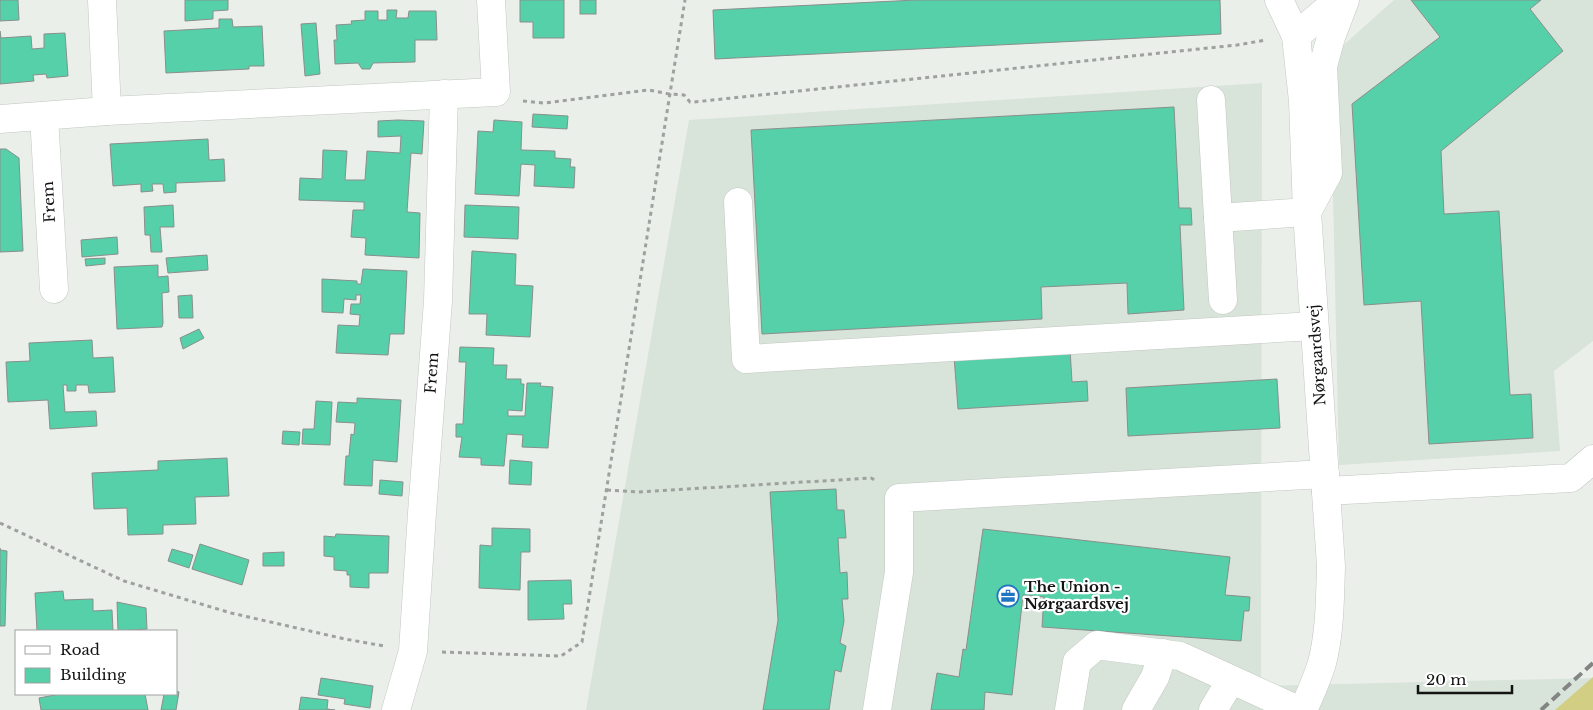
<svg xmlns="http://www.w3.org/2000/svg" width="1593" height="710" font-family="'Libre Baskerville',serif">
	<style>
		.built { fill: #d8e3d9 }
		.green { fill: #d2cf84 }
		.building { fill: #55d0a8; stroke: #898f8c }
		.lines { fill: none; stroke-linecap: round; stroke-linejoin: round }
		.minor-casing { stroke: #c2c7c2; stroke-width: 29 }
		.path { stroke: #9ea19e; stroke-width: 3; stroke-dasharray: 4 4; stroke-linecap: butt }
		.minor { stroke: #fff; stroke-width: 28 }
		.rail { stroke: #828582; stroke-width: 4; stroke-dasharray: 10 5; stroke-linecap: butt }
		.labels { text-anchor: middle; stroke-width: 4.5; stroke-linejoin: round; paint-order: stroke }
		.street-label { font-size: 15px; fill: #121312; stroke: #fff }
		.poi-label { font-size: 15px; font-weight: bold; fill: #121312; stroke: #fff; text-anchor: start }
	</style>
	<rect width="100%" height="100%" fill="#eaefea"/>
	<!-- built -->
	<g class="built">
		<polygon points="1394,0 1593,0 1593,341 1554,371 1560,451 1339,465 1330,57"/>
		<polygon points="1262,83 1261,686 1593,678 1593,710 586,710 689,120"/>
	</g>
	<!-- green -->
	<polygon class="green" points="1593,677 1593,710 1555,710"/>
	<!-- building -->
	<g class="building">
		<polygon points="0,0 18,0 19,20 0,21"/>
		<polygon points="185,0 228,0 228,10 213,11 213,19 185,21"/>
		<polygon points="520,0 564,0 564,38 533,38 533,22 520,22"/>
		<rect x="580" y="0" width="16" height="14"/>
		<polygon points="916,0 1220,0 1221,34 715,59 713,10"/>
		<polygon points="1411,0 1541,0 1530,9 1563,51 1441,151 1444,214 1499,211 1510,395 1531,394 1533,438 1429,444 1421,301 1364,305 1352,104 1440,37"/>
		<polygon points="387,10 397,10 396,18 408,18 409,11 436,11 437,40 415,40 415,62 373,63 370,69 362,69 358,63 335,64 334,40 337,40 336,25 352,24 351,21 365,20 365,11 378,11 378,20 387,20"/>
		<polygon points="219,19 232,19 233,27 262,26 264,66 249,66 249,69 166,73 164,31 219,28"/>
		<polygon points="316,23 320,74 305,76 301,24"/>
		<polygon points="0,31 1,38 31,36 32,49 44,48 44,34 65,33 68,76 47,78 46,74 33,75 34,81 0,84"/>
		<polygon points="1174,107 1179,208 1191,208 1192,225 1180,225 1184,310 1128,314 1127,283 1041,287 1042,319 762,334 751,130"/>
		<polygon points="533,114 568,116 567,129 532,127"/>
		<polygon points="398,120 424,121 422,154 411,153 407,212 420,213 419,258 365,255 366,238 351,237 353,210 364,210 364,202 299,200 300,178 322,179 323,150 347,151 345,180 365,180 367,151 400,153 401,136 378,137 378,121"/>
		<polygon points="494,120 522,122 521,150 555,151 555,158 571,159 570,167 575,167 574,188 534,186 535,165 521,164 519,196 475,194 478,131 493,132"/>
		<polygon points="208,139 209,160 224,159 225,181 176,183 176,192 164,193 163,184 152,184 153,191 141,192 141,184 113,186 110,144"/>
		<polygon points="0,149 6,149 19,158 23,251 0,252"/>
		<polygon points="173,205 174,227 160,227 162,252 151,252 150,235 145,235 144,207"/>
		<polygon points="465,205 519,207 518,239 464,237"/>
		<polygon points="117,237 118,254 82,257 81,240"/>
		<polygon points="472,251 516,254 515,285 533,286 530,337 486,335 487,314 469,314"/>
		<polygon points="207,255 208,270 168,273 166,258"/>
		<polygon points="105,258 105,264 86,266 85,259"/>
		<polygon points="158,265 158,277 168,276 169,292 162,293 163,323 162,327 117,329 114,267"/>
		<polygon points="363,269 407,271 404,334 390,334 388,355 336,353 338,325 359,326 360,315 350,314 351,304 360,304 361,295 356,295 356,300 344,299 343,313 322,312 322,279 357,281 357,284 361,284"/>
		<polygon points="192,295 193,318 179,318 178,296"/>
		<polygon points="199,329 204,338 183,349 180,338"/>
		<polygon points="92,340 93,358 113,357 115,392 89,393 88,385 76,385 76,391 67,391 67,385 63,385 65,412 96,411 97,426 50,429 48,400 8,402 6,362 30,361 29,343"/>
		<polygon points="460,347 494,348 493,365 507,365 506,379 521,379 521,384 524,384 522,411 508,410 508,416 525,416 527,383 541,383 540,386 553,387 548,448 522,447 523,435 507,434 504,466 481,465 481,458 459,457 462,437 456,437 456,424 463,424 466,362 459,362"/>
		<polygon points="1070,349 1072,382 1087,381 1088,401 958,409 954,356"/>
		<polygon points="1277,379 1280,428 1128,436 1126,388"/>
		<polygon points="357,398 401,400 397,462 373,460 372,486 344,485 346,456 349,456 351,434 354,435 355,423 336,422 338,402 357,403"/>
		<polygon points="316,401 332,402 330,445 302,444 303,429 314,429"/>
		<polygon points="283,431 300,432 299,445 282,444"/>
		<polygon points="227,458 229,496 195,497 196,524 163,525 163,534 128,535 127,508 94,509 92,473 158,470 158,461"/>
		<polygon points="510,460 532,462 531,485 509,484"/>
		<polygon points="380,480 403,482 402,496 379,494"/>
		<polygon points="836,489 837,510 844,510 846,538 838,538 840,573 847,572 848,599 842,599 844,621 840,643 846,646 841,672 835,670 829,710 763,710 778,620 770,492"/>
		<polygon points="492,528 530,529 530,552 521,552 520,590 479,588 480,545 492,546"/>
		<polygon points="983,529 1230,557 1225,595 1250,597 1249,611 1244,611 1241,641 1042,627 1044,597 1023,595 1012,695 985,692 984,710 931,710 937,673 959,677 963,649 966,650"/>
		<polygon points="336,534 389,536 388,573 369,573 369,588 350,587 350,575 347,575 347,571 334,570 334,557 324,556 324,536 335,537"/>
		<polygon points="200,544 249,560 242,585 192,569"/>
		<polygon points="0,548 0,550 7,551 5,626 0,626"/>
		<polygon points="172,549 193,555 189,568 168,561"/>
		<polygon points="284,552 284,566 263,566 263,553"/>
		<polygon points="571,580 572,604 563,604 564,619 528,620 528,581"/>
		<polygon points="63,591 64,600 93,599 93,611 112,610 113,631 37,631 35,593"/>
		<polygon points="117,602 146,608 147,629 118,631"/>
		<polygon points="321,678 373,686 370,708 344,704 345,699 318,695"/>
		<polygon points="176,691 179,692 176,710 161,710 164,694 176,694"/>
		<polygon points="60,694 145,694 148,710 41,710 39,698"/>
		<polygon points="301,697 328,700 327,709 335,710 299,710"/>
	</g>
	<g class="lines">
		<!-- minor casing -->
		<g class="minor-casing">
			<g id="minor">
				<polyline points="102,0 107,111"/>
				<path d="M 1279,0 L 1296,36 L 1303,101 L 1307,212 L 1331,566 C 1330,598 1330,632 1322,663 C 1317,679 1310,695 1303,710"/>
				<polyline points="1296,36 1338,0"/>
				<polyline points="1211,100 1223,300"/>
				<polyline points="44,116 54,289"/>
				<polyline points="0,119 107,111 496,92 491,0"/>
				<polyline points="738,202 746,359 1314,326"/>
				<polyline points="1218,218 1307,212 1328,173 1323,66 1331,37 1345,0"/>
				<polyline points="1326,491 1571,478 1593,459"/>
				<polyline points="396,710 413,651 422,513 438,301 444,94"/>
				<polyline points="877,710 899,572 899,498 1325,474"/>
				<polyline points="1069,710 1077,662 1097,645 1180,656 1298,710"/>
				<polyline points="1136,710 1155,677 1163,653"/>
				<polyline points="1213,710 1231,680"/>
			</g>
		</g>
		<!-- path -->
		<g class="path">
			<polyline points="523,101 544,103 649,90 669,94 684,95 690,102 694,102 1237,45 1266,40"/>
			<polyline points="607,490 638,492 871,478 875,480"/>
			<polyline points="0,523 124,581 231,613 345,639 384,646"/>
			<polyline points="442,652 561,656 582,642 685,0"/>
		</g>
		<!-- minor -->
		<use href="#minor" class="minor"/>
		<!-- rail -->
		<polyline class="rail" points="1541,710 1593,663"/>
	</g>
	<!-- icons -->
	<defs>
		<g id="office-ring" transform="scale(1.125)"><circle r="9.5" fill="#fff" stroke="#2075c3" stroke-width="1.5"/><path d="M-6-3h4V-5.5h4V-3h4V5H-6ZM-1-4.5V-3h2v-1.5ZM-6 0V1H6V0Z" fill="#2075c3"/></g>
	</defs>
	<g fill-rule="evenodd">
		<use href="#office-ring" x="1008" y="596"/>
	</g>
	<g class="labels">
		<!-- street labels -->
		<g class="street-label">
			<text transform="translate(49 202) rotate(-93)" y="5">Frem</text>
			<text transform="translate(1317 355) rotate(-94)" y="5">Nørgaardsvej</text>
			<text transform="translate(432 373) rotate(-86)" y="5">Frem</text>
		</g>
		<!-- poi labels -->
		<g class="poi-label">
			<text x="1024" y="592">The Union -<tspan x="1024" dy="17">Nørgaardsvej</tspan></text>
		</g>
	</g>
	<!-- legend -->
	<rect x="15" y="630" width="162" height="65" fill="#ffffff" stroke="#a0a1a0"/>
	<rect x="25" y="646" width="25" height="8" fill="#ffffff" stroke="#a0a1a0"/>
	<text x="60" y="655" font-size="15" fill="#121312">Road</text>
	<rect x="25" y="668" width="25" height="15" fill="#55d0a8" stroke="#a0a1a0"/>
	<text x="60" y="680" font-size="15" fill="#121312">Building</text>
	<!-- scale -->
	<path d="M1418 685v8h94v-8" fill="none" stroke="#121312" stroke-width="2.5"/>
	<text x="1426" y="685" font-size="15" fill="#121312" stroke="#ffffff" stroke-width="4" paint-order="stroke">20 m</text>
</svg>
